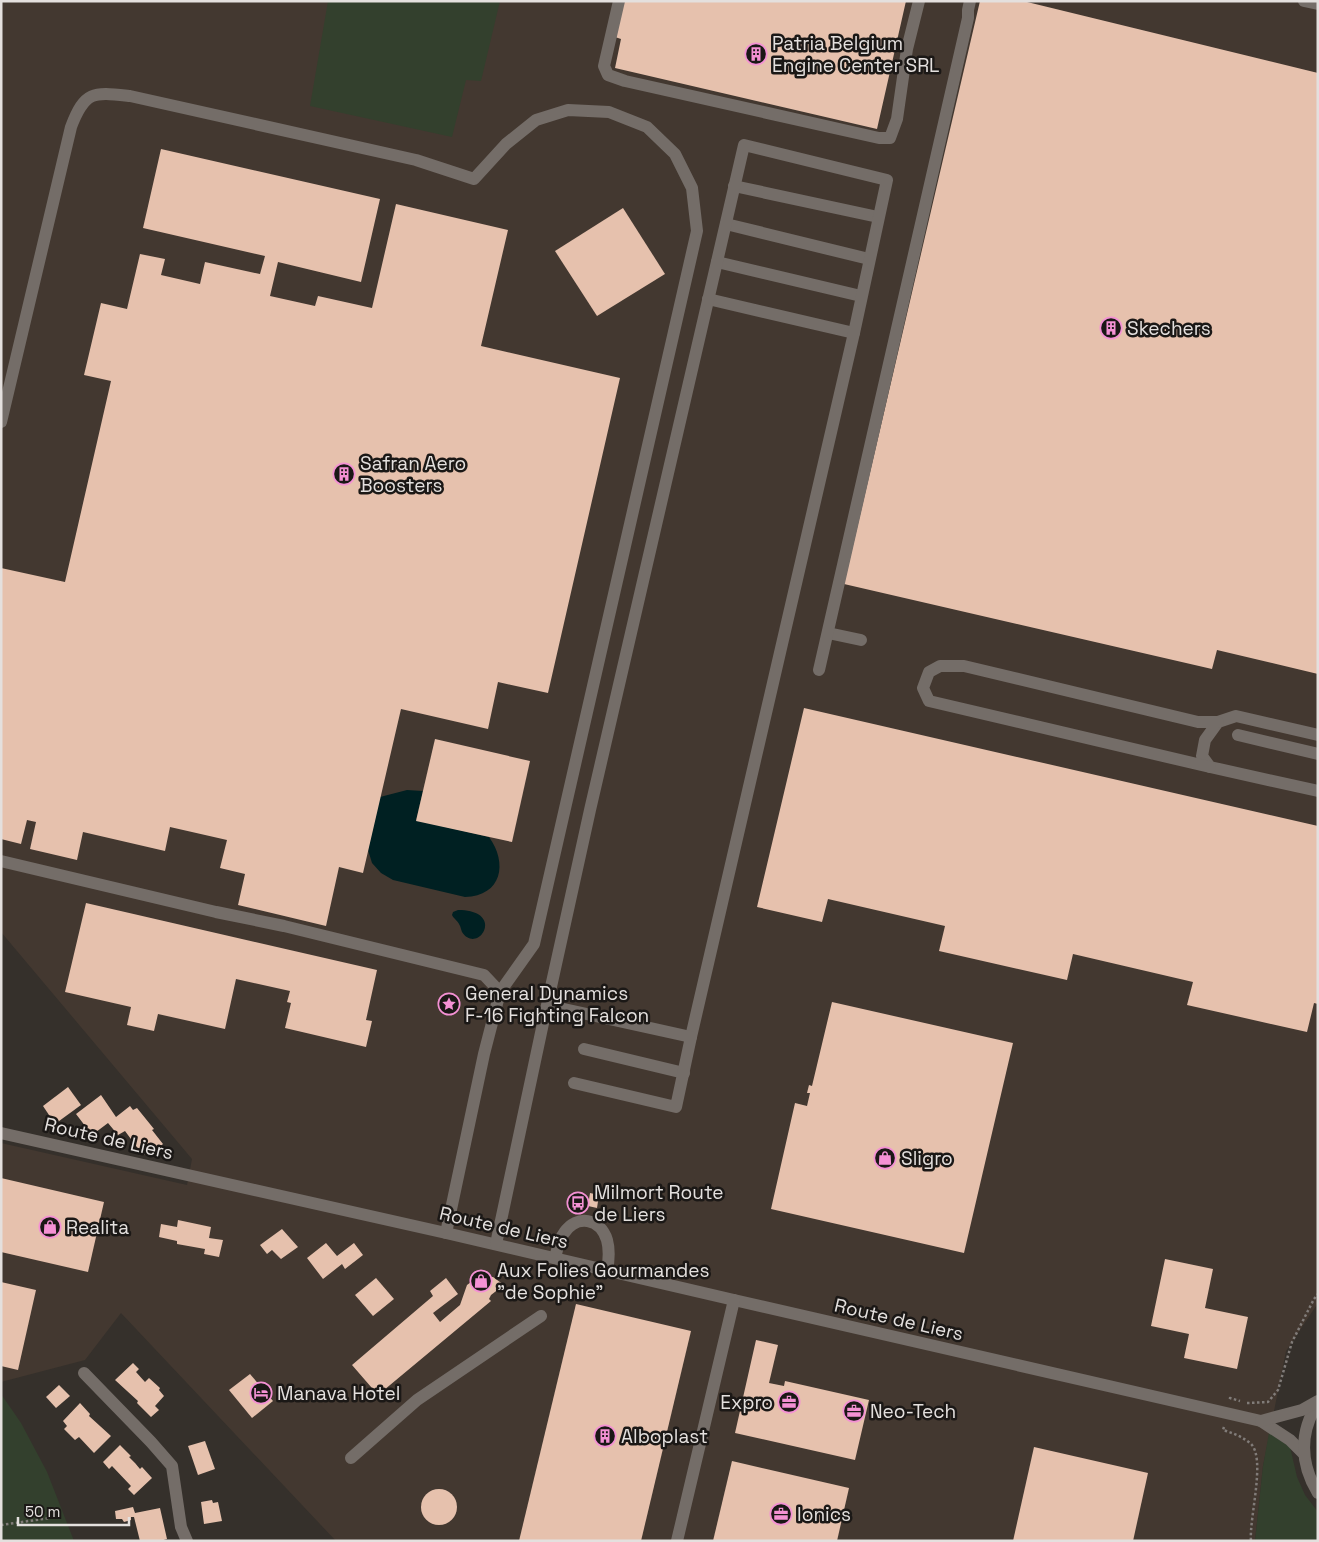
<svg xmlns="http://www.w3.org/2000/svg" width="1319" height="1542" font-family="'Space Grotesk',sans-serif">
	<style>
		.built { fill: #433830 }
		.green { fill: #33402d }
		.water { fill: #002022 }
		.building { fill: #e6c1ad }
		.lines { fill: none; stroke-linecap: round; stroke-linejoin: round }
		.path { stroke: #817c79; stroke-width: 2.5; stroke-dasharray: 2.5 2.5; stroke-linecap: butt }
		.minor { stroke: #746d68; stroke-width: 12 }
		.labels { text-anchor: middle; stroke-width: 5; stroke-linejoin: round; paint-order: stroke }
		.poi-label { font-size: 19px; fill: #e4e0de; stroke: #1b1816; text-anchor: start }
		.street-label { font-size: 19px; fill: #e4e0de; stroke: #1b1816 }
	</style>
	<rect width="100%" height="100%" fill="#35302b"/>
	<!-- built -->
	<polygon class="built" points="1,1 1318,1 1318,1303 1286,1351 1263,1466 1255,1541 336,1541 121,1313 85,1360 1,1382 1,1143 187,1185 192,1159 1,932"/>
	<!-- green -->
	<g class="green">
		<polygon points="328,1 500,1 481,81 466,80 452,137 310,106"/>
		<polygon points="1,1394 21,1423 47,1472 74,1541 1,1541"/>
		<polygon points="1269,1433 1290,1447 1297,1477 1305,1495 1318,1512 1318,1541 1255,1541 1263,1466"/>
	</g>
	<!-- water -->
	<g class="water">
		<path d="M 407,790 L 423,791 L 416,820 L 489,837 C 508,863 502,896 465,897 L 393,880 L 381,873 L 372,863 L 368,850 L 380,797 Z"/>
		<path d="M 458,910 C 507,910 478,956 462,932 C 461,930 461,927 459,924 C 458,921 454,919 452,915 L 453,912 Z"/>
	</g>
	<!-- building -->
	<g class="building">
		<polygon points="623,1 906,1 877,129 615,68 621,39 615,37"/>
		<polygon points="980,1 1023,1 1318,73 1318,674 1217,650 1212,669 844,584"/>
		<polygon points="161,149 380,199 361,282 278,262 270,296 315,306 318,296 372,308 396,204 508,230 481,346 620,378 548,693 498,682 488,729 401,709 363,873 339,867 326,926 238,905 245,874 220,868 227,840 170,827 165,851 83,832 77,860 30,849 36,822 27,820 21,844 1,839 1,568 65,582 111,381 84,375 101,303 127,309 140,254 165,259 161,275 200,284 205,262 260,274 265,256 143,228"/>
		<polygon points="623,208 665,274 597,316 555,251"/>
		<polygon points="804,708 1318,826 1318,1004 1314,1003 1307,1032 1187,1005 1193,982 1073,954 1067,980 939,951 945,926 828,899 822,922 757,907"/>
		<polygon points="435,739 530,761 512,842 416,821"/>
		<polygon points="86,903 377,970 366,1020 372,1021 366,1047 285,1028 291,1003 287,1002 290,991 236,979 225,1029 158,1014 154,1031 127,1025 131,1007 65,992"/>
		<polygon points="832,1002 1013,1043 964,1253 771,1209 795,1103 807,1106 810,1093 807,1093 809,1085 812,1086"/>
		<polygon points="68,1087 81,1105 55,1124 43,1106"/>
		<polygon points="101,1095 116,1117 130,1106 133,1110 137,1108 154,1129 152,1130 163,1144 150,1155 142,1154 125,1131 118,1135 108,1123 92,1135 76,1114"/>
		<polygon points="1,1178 104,1202 88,1272 1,1252"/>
		<polygon points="590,1193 599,1195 597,1208 588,1206"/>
		<polygon points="178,1220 211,1227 209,1238 223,1240 219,1257 204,1254 205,1249 177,1244 177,1241 159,1237 161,1224 177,1227"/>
		<polygon points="282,1229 298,1247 281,1259 272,1250 267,1254 260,1245"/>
		<polygon points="326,1243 337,1256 354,1243 363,1255 345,1269 342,1264 323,1279 307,1258"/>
		<polygon points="1165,1259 1213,1269 1205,1308 1248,1317 1237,1369 1184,1358 1189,1334 1151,1326"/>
		<polygon points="478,1277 493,1277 504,1285 491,1295 489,1299 491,1301 378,1395 352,1365 433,1296 430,1291 446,1278 458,1294 433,1313 440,1322 460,1305 467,1285"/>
		<polygon points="376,1278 394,1299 373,1316 355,1295"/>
		<polygon points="1,1282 36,1290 18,1370 1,1366"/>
		<polygon points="576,1304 691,1331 641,1541 519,1541"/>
		<polygon points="756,1340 778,1345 769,1383 784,1386 785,1381 869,1400 855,1460 735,1433"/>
		<polygon points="133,1363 139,1369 136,1372 145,1382 149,1378 160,1388 159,1390 164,1396 155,1406 159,1410 151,1417 137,1403 138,1401 115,1380"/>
		<polygon points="250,1374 273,1401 252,1418 229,1390"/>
		<polygon points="59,1385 70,1396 56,1408 46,1397"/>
		<polygon points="80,1403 90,1414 89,1416 111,1436 94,1453 79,1437 75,1440 64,1429 67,1426 63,1421"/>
		<polygon points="205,1441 215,1469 198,1475 188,1446"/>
		<polygon points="120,1445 131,1456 129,1457 135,1463 140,1469 142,1467 152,1478 134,1495 128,1489 131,1486 112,1466 109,1469 103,1462"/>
		<polygon points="1034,1447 1148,1473 1133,1541 1013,1541"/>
		<polygon points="732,1461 849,1488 837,1541 713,1541"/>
		<circle cx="439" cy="1507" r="18"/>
		<polygon points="212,1500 213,1503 218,1502 222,1521 204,1524 201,1502"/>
		<polygon points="133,1507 135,1513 160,1508 167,1539 160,1541 140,1541 134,1517 131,1517 131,1520 124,1522 122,1519 116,1519 115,1511"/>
	</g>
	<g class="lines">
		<!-- path -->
		<g class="path">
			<polyline points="1230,1399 1230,1398 1240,1401"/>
			<polyline points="1247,1403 1268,1402 1278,1390 1292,1342 1314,1299 1318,1294"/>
			<path d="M 1224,1427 L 1223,1430 C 1233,1433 1243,1437 1251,1444 C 1266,1459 1249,1518 1251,1541"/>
			<polyline points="1,1525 50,1518"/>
		</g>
		<!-- minor -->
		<g class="minor">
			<polyline points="619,1 604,66 608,75 625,81 879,138 890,138 897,119 907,49 919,1"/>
			<polyline points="1304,1 1318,4"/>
			<polyline points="734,186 878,217"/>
			<polyline points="726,224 869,259"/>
			<polyline points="717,262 861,296"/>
			<polyline points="708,299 854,333"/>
			<path d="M 1,422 L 71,127 C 85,90 94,92 130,96 L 416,160 L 474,179 L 506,144 L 536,120 L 568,110 L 609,112 L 647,127 L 675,154 L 692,188 L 697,231 L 534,944 L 500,992 L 484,1054 L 446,1233"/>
			<polyline points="828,633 861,640"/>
			<polyline points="819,670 968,18 968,10 970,1"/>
			<polyline points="1238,735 1318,754"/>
			<polyline points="1318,735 1236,716 1218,722 1205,740 1202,756 1210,767 1318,791"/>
			<polyline points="1210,767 929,701 923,688 929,672 940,666 964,666 1198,722 1218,722"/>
			<polyline points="1,861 216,912 284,926 484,975 500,992"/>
			<polyline points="545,1014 590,810 744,145 887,180 854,333 691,1037"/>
			<polyline points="584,1049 684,1073"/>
			<polyline points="1,1133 446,1233 734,1300 1261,1421 1290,1440 1303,1453"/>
			<polyline points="496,1244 545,1014 564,1009 691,1037 676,1107 574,1083"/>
			<path d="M 555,1258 C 557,1250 559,1239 564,1233 C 577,1214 600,1218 607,1240 C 610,1251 609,1260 607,1271"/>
			<polyline points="84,1373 151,1442 172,1466 181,1527 187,1541"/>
			<path d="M 1318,1403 C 1299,1432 1300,1464 1318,1493"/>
			<polyline points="1261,1421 1302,1410 1318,1401"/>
			<polyline points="351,1458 417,1400 541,1316"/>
			<polyline points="677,1541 734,1300"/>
		</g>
	</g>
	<!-- icons -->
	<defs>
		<g id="building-ring" transform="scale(1.125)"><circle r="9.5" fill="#1b1816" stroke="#f491d4" stroke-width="1.5"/><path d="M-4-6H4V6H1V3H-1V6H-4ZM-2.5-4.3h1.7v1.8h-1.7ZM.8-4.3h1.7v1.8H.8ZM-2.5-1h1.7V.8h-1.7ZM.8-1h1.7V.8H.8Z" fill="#f491d4"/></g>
		<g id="sight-ring" transform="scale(1.125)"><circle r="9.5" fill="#1b1816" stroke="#f491d4" stroke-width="1.5"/><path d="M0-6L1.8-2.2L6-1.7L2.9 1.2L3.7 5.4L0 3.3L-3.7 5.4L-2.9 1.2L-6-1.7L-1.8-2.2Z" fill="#f491d4"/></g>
		<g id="shop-ring" transform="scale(1.125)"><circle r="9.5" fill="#1b1816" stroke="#f491d4" stroke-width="1.5"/><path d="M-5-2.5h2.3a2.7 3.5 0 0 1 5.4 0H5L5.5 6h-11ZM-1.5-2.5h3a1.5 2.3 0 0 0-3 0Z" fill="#f491d4"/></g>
		<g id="bus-ring" transform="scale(1.125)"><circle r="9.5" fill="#1b1816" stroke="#f491d4" stroke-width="1.5"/><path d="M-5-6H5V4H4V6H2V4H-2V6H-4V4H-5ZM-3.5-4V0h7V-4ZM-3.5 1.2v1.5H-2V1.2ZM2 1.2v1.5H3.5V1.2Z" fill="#f491d4"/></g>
		<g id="hotel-ring" transform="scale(1.125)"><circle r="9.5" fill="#1b1816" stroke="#f491d4" stroke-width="1.5"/><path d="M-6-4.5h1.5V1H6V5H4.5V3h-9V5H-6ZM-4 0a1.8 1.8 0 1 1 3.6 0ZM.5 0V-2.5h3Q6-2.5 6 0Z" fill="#f491d4"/></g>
		<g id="office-ring" transform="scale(1.125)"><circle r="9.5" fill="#1b1816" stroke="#f491d4" stroke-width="1.5"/><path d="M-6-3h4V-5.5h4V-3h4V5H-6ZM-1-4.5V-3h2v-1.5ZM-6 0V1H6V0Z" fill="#f491d4"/></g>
	</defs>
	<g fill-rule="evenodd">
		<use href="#building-ring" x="756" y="54"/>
		<use href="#building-ring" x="1111" y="328"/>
		<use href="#building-ring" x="344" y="474"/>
		<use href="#sight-ring" x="449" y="1004"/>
		<use href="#shop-ring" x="885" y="1158"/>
		<use href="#bus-ring" x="578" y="1203"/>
		<use href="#shop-ring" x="50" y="1227"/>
		<use href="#shop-ring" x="481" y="1281"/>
		<use href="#hotel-ring" x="261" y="1393"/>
		<use href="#office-ring" x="789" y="1402"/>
		<use href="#office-ring" x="854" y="1411"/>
		<use href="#building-ring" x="605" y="1436"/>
		<use href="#office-ring" x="781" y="1514"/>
	</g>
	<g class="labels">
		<!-- poi labels -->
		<g class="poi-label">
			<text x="772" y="50">Patria Belgium<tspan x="772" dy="22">Engine Center SRL</tspan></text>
			<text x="1127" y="335">Skechers</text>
			<text x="360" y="470">Safran Aero<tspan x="360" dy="22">Boosters</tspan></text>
			<text x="465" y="1000">General Dynamics<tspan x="465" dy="22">F-16 Fighting Falcon</tspan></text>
			<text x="901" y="1165">Sligro</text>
			<text x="594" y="1199">Milmort Route<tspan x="594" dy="22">de Liers</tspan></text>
			<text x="66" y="1234">Realita</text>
			<text x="497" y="1277">Aux Folies Gourmandes<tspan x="497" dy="22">"de Sophie"</tspan></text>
			<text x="277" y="1400">Manava Hotel</text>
			<text x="773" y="1409" text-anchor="end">Expro</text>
			<text x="870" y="1418">Neo-Tech</text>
			<text x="621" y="1443">Alboplast</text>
			<text x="797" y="1521">Ionics</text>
		</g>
		<!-- street labels -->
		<g class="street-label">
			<text transform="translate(109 1138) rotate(13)" y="7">Route de Liers</text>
			<text transform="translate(504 1227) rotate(13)" y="7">Route de Liers</text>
			<text transform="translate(899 1319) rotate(13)" y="7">Route de Liers</text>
		</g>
	</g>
	<!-- border -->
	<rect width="1319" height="1542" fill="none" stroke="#e4e0de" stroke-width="5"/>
	<!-- scale -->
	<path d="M18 1517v8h111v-8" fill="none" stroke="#e4e0de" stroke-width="2.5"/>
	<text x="25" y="1517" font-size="15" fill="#e4e0de" stroke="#1b1816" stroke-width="4" paint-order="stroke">50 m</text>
</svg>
